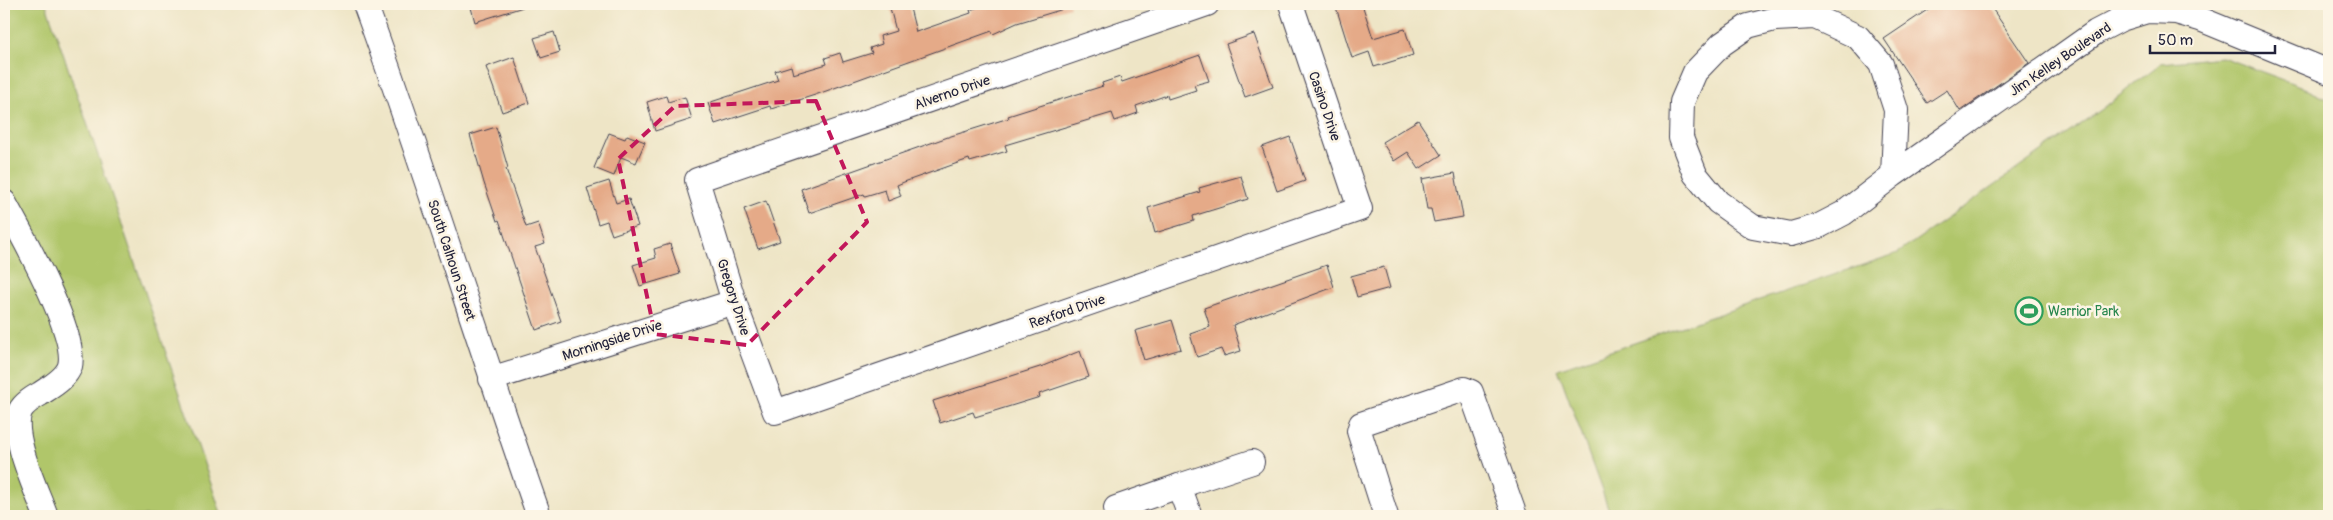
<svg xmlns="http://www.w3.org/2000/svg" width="2333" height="520" font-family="Pangolin,sans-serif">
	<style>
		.green { fill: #b0c66a; stroke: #697452 }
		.building { fill: #e5aa88 }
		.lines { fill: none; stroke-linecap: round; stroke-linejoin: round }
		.minor-casing { stroke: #413f50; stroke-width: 26 }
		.minor { stroke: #fff; stroke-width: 24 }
		.marked { fill: none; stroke: #c2185b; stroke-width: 4; stroke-dasharray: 10 6; stroke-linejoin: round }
		.labels { text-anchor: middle; stroke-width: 5; stroke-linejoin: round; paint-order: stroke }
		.street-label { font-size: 14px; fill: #22223b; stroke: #fcf5e5 }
		.leisure-label { font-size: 14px; fill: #27864d; stroke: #fcf5e5; text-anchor: start }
	</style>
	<rect width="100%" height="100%" fill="#fcf5e5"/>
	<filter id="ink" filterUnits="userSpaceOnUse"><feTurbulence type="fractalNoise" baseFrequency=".02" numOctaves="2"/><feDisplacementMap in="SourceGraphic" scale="10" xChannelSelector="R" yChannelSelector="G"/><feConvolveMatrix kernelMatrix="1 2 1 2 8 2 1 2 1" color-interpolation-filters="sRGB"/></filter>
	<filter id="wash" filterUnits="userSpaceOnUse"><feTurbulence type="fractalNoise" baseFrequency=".0096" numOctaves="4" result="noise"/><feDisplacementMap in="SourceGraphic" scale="20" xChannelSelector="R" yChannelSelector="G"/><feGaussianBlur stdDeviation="1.12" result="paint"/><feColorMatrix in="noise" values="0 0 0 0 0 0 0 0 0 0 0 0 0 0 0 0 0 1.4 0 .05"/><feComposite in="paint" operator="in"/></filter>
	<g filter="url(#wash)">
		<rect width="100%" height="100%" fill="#eee5c6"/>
		<!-- green -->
		<g class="green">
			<polygon points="4,4 46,4 222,516 4,516"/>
			<polygon points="2222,57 2300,86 2329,100 2329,516 1611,516 1558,369 1898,253 2101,110 2161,63"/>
		</g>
		<g id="blocks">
			<!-- building -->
			<g class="building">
				<polygon points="470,4 523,4 523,7 475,22"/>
				<polygon points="889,4 909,4 916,32 971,13 970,10 987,4 1069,4 1070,7 1017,23 993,34 992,31 815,95 771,109 770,106 715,124 708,103 778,80 775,71 791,66 793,74 827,64 825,58 840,53 843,62 872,53 870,48 882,44 880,36 896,31"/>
				<polygon points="1335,4 1362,4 1373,38 1405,29 1413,55 1374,67 1369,52 1352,58"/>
				<polygon points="1936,4 1989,4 2029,63 1960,111 1947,90 1927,103 1884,39"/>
				<polygon points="554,32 560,52 541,58 534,38"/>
				<polygon points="1254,34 1273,87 1245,97 1226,44"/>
				<polygon points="1200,55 1209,81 1194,85 1196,90 1168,99 1167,95 1136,106 1138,113 1115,121 1112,113 1005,145 1007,151 970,162 969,159 904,182 897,185 901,196 888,201 885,190 865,196 864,194 809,213 801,189 948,137 1009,118 1008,116 1103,86 1102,83 1120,77 1122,82"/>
				<polygon points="514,57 529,103 502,112 486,67"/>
				<polygon points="666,96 668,102 685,97 692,119 655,131 647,102"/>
				<polygon points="1418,120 1441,155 1419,169 1408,152 1394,161 1382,142"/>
				<polygon points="496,127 508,168 506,169 526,227 538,223 545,244 535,247 561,321 536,330 499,220 497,221 484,183 470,135"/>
				<polygon points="609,133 625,139 627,135 645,142 636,163 621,157 614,176 594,168"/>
				<polygon points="1290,137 1305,181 1277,191 1262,147"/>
				<polygon points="1455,173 1463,217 1434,222 1431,209 1427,209 1422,179"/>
				<polygon points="1241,176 1248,199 1193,216 1194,221 1155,233 1148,208 1200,192 1199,188"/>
				<polygon points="609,181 616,203 629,199 638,226 612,235 607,221 598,224 587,188"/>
				<polygon points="766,201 780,241 758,249 744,209"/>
				<polygon points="670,244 680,274 640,286 633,265 656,258 654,249"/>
				<polygon points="1327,265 1334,287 1233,325 1241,351 1224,356 1221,349 1197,357 1190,334 1210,327 1204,308"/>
				<polygon points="1384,267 1390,288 1357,297 1351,276"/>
				<polygon points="1172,320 1181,349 1144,360 1135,331"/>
				<polygon points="1080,351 1089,377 1039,394 1040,397 975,417 973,412 940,423 933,401 1043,366"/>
			</g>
		</g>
	</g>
	<g filter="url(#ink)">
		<use href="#blocks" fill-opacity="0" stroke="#413f50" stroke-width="1"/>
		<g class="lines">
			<!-- minor casing -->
			<g class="minor-casing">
				<g id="minor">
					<path d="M 365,4 C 427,173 479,346 539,516"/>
					<polyline points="1207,4 697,180 734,302 775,412 1360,209 1291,4"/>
					<polyline points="1893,175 1896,110 1881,64 1858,37 1815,17 1775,19 1748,26 1722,44 1695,72 1682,102 1681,138 1695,174 1718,202 1753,227 1791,234 1819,226 1844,213 1893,175 2096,32 2121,19 2147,11 2176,12 2200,19 2329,72"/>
					<path d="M 4,202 C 21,233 78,334 70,366 C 66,379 50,387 40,394 C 33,398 24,403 20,411 C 10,436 37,491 46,516"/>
					<polyline points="491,379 734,302"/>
					<polyline points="1116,508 1179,486"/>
					<polyline points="1190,516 1179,486 1252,462"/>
					<polyline points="1386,516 1359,431 1361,424 1464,389 1471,392 1515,516"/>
				</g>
			</g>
			<!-- minor -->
			<use href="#minor" class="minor"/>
		</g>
	</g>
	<!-- marked area -->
	<path class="marked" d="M 816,101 L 867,222 L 747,345 L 655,334 L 618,159 L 675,106 Z"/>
	<!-- icons -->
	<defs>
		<g id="stadium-ring" transform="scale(1.4375)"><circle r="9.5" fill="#fcf5e5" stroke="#2e9e5b" stroke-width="1.5"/><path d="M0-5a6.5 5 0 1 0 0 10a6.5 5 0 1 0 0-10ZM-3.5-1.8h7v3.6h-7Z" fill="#2e9e5b"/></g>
	</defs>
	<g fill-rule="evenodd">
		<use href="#stadium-ring" x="2029" y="311"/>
	</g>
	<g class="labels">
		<!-- street labels -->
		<g class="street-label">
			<text transform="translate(2060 59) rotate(-34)" y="5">Jim Kelley Boulevard</text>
			<text transform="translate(952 92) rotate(-19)" y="5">Alverno Drive</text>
			<text transform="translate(1325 106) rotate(71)" y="5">Casino Drive</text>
			<text transform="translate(452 260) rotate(72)" y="5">South Calhoun Street</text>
			<text transform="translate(734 297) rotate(72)" y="5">Gregory Drive</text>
			<text transform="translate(1067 311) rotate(-19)" y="5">Rexford Drive</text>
			<text transform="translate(612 340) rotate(-18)" y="5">Morningside Drive</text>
		</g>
		<!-- leisure labels -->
		<g class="leisure-label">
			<text x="2048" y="316">Warrior Park</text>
		</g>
	</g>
	<!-- margin -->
	<rect width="2333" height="520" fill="none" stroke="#fcf5e5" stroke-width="20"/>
	<!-- scale -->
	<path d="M2150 45v8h125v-8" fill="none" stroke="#22223b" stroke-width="2.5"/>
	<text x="2158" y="45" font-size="15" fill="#22223b" stroke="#fcf5e5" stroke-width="4" paint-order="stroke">50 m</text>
</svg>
